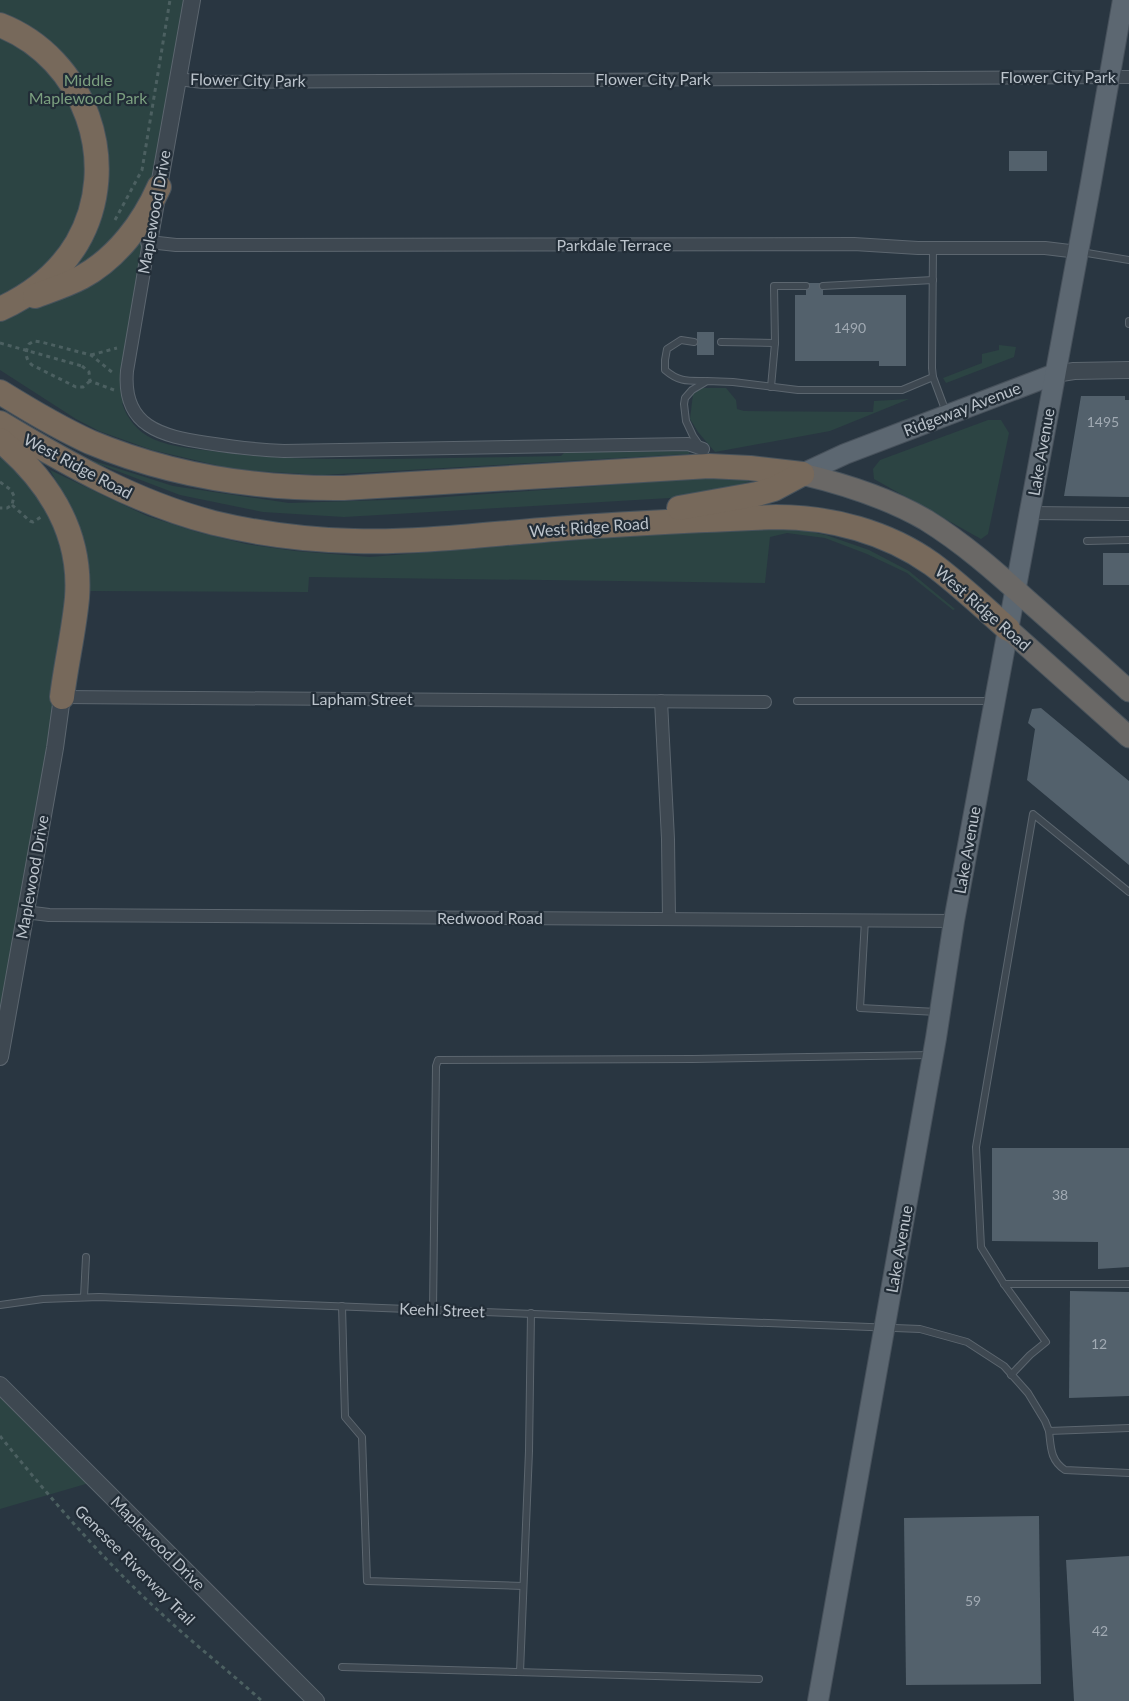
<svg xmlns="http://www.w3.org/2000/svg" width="1129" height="1701" font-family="Lato,sans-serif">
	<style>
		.green { fill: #2c4443 }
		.building { fill: #53616c }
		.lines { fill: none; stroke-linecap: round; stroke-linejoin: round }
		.service-casing { stroke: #5c666f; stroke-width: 8 }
		.minor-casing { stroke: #5c666f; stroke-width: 14 }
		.tertiary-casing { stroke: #5c666f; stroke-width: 18 }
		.primary-casing { stroke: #47515b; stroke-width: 22 }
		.trunk-casing { stroke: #48535c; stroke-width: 23 }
		.motorway-casing { stroke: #48535c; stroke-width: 26 }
		.path { stroke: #4c6061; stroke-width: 3; stroke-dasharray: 4 4; stroke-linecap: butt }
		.service { stroke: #3e4851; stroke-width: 6 }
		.minor { stroke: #3e4851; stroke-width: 12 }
		.tertiary { stroke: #3e4851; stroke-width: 16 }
		.primary { stroke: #5c6771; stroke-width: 20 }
		.trunk { stroke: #6a6866; stroke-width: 21 }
		.motorway { stroke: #77695b; stroke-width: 24 }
		.path-bridge { stroke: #4c6061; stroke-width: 3; stroke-dasharray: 4 4; stroke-linecap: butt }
		.labels { text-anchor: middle; stroke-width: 4.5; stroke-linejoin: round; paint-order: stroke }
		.number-label { font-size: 14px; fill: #a1aab3 }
		.street-label { font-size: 16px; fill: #bbc3cb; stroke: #222d37 }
		.park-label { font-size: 16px; fill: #7b9f7f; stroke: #222d37 }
	</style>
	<rect width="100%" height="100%" fill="#293641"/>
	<!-- green -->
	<g class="green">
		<path d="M 0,0 L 192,0 L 127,371 L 132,407 L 122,403 C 127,419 138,432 153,439 C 173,448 199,449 220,452 C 277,460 333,459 390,459 C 447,458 504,457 561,456 L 565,452 L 690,451 L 689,454 L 322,475 L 255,471 L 224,467 L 152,450 L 99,431 L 76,419 L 0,370 Z"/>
		<polygon points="999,345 1016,347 1014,357 946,383 943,378 982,363 982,354 999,350"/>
		<polygon points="701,388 726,388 736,400 737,409 744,411 873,412 874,401 909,399 830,431 715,452 698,432 690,419 693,394"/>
		<polygon points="988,420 1001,420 1009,433 988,534 981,539 874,479 873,469 880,460"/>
		<polygon points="0,440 23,460 77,572 0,1057"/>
		<polygon points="78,456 173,486 289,503 418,499 693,479 759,479 712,492 670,498 344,517 263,512 180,495"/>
		<polygon points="50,470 147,516 197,532 246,544 295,551 370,557 771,524 826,535 869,550 909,571 955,609 953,610 907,573 867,554 825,538 787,533 770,537 765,583 309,577 308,592 87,591 84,547 72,509"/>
		<polygon points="0,1385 96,1481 0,1509"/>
	</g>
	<!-- building -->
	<g class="building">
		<rect x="1009" y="151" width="38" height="20"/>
		<polygon points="806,283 823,283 823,295 906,295 906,366 879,366 879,361 795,361 795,295 806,295"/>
		<rect x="697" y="332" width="17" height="23"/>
		<polygon points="1081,396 1125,396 1125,400 1129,400 1129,497 1064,496"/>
		<rect x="1103" y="553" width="26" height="32"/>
		<polygon points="1041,708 1129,781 1129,865 1027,780 1035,729 1028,723 1032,709"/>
		<polygon points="992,1148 1129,1148 1129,1267 1098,1269 1098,1242 992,1241"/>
		<polygon points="1070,1291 1129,1292 1129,1396 1069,1398"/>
		<polygon points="1039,1516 1041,1684 906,1685 904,1518"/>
		<polygon points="1129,1556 1129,1701 1074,1701 1066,1560"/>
	</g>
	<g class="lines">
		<!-- service casing -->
		<g class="service-casing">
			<g id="service">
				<polyline points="933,248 932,368 933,377 946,412"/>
				<polyline points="1081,252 1129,260"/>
				<polyline points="823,286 933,280"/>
				<polyline points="1129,321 1129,324"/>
				<path d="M 694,342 L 681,340 L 667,349 L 665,360 L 665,370 C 679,382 687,381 705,381"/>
				<polyline points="721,342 775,343"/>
				<polyline points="771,387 775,343 774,286 806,286"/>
				<polyline points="700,446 693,436 686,421 684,404 685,398 692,390 707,381 733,382 798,390 902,390 933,377"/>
				<polyline points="1087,541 1129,540"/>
				<polyline points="797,701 991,701"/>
				<polyline points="865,920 860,1008 937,1012"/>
				<polyline points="1004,1284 1129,1284"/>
				<polyline points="84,1297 86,1257"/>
				<polyline points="0,1305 43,1299 99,1297 920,1329 967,1342 1004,1366 1028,1393 1045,1421 1049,1431 1129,1428"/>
				<polyline points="342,1306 345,1417 362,1437 367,1581 523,1586"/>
				<polyline points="433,1310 436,1066 438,1060 693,1059 932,1055"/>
				<polyline points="1011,1375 1030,1355 1046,1342 1004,1284 981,1247 976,1147 1033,814 1129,892"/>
				<path d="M 1049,1431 C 1051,1447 1050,1460 1065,1470 L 1129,1473"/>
				<polyline points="342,1667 759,1679"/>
				<polyline points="520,1672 529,1451 531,1313"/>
			</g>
		</g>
		<!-- minor casing -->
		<g class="minor-casing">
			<g id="minor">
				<polyline points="178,79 203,82 1129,77"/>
				<path d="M 703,449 L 688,444 L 284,451 C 258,450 233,447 207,443 C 162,436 122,427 127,371 L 149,242 L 176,245 L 854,244 L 918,248 L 1045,248 L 1078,252"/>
				<polyline points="1030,513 1129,514"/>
				<polyline points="62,697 765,702"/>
				<polyline points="661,701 668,839 669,919"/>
				<polyline points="25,912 49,915 954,921"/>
			</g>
		</g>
		<!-- tertiary casing -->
		<g class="tertiary-casing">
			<g id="tertiary">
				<polyline points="149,242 192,0"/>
				<polyline points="1055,374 1074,371 1129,370"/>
				<polyline points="0,1057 55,748 62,697"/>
				<polyline points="0,1385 316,1701"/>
			</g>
		</g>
		<!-- primary casing -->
		<g class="primary-casing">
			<g id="primary">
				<polyline points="802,474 845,454 1055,374"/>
				<polyline points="818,1701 936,1038 954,921 1091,182 1123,0"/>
			</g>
		</g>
		<!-- trunk casing -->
		<g class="trunk-casing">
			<g id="trunk">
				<path d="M 802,474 C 844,484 888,498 926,520 C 963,543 995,571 1027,600 C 1061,630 1095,660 1129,691"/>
				<polyline points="1008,629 1129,737"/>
			</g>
		</g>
		<!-- motorway casing -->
		<g class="motorway-casing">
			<g id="motorway">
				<path d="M 0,25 C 85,58 123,164 77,243 C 59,273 31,295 0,309"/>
				<path d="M 35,296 C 51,290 67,285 82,277 C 117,258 143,223 159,187"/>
				<path d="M 0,392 C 29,410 59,428 90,442 C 171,476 256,489 344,488 L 709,466 L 750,468 L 802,474"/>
				<path d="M 0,423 C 68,464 136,503 214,523 C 260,534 307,540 354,541 C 421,543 488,534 555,529 C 628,523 702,520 776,517 C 831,517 887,532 932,564 C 959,584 983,607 1008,629"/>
				<path d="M 0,440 C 49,481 82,532 77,598 C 74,631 66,664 62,697"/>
				<polyline points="679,508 757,494 774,489 802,474"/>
			</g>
		</g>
		<!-- path -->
		<g class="path">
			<polyline points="115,220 142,170 170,0"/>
			<polyline points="91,355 117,348"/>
			<polyline points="82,366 89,372 90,381 114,390"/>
			<path d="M 90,381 L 83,387 L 76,387 L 32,365 C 25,359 25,352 29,344 L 34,341 L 41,342 L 91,355 L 113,373"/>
			<polyline points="0,482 11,490 14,496 12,505 7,508 0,508"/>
			<polyline points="12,505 30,521 33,522 41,517"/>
			<path d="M 0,1436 C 51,1499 104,1561 164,1616 C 196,1646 230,1672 262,1701"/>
		</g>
		<!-- service -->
		<use href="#service" class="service"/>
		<!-- minor -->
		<use href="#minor" class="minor"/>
		<!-- tertiary -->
		<use href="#tertiary" class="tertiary"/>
		<!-- primary -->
		<use href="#primary" class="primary"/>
		<!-- trunk -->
		<use href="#trunk" class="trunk"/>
		<!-- motorway -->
		<use href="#motorway" class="motorway"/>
		<!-- path-bridge -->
		<polyline class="path-bridge" points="0,343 82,366"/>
	</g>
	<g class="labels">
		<!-- number labels -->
		<g class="number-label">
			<text x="850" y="333">1490</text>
			<text x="1103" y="427">1495</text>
			<text x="1060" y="1200">38</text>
			<text x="1099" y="1349">12</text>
			<text x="973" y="1606">59</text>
			<text x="1100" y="1636">42</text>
		</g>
		<!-- street labels -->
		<g class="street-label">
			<text x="1058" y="83">Flower City Park</text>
			<text x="653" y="85">Flower City Park</text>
			<text transform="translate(248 80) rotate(1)" y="6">Flower City Park</text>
			<text transform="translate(154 212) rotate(-80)" y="6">Maplewood Drive</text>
			<text x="614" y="251">Parkdale Terrace</text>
			<text transform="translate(962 409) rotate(-21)" y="6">Ridgeway Avenue</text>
			<text transform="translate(1041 452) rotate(-80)" y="6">Lake Avenue</text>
			<text transform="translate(78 466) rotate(28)" y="6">West Ridge Road</text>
			<text transform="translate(589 527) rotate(-4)" y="6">West Ridge Road</text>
			<text transform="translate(983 608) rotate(41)" y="6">West Ridge Road</text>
			<text x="362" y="705">Lapham Street</text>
			<text transform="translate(967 850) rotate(-80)" y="6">Lake Avenue</text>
			<text transform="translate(32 877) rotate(-80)" y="6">Maplewood Drive</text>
			<text x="490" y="924">Redwood Road</text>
			<text transform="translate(899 1249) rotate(-80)" y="6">Lake Avenue</text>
			<text transform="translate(442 1310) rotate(2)" y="6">Keehl Street</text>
			<text transform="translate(158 1543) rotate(45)" y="6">Maplewood Drive</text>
			<text transform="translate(135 1565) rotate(45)" y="6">Genesee Riverway Trail</text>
		</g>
		<!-- park labels -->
		<g class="park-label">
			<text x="88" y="86">Middle<tspan x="88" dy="18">Maplewood Park</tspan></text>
		</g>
	</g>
</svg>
